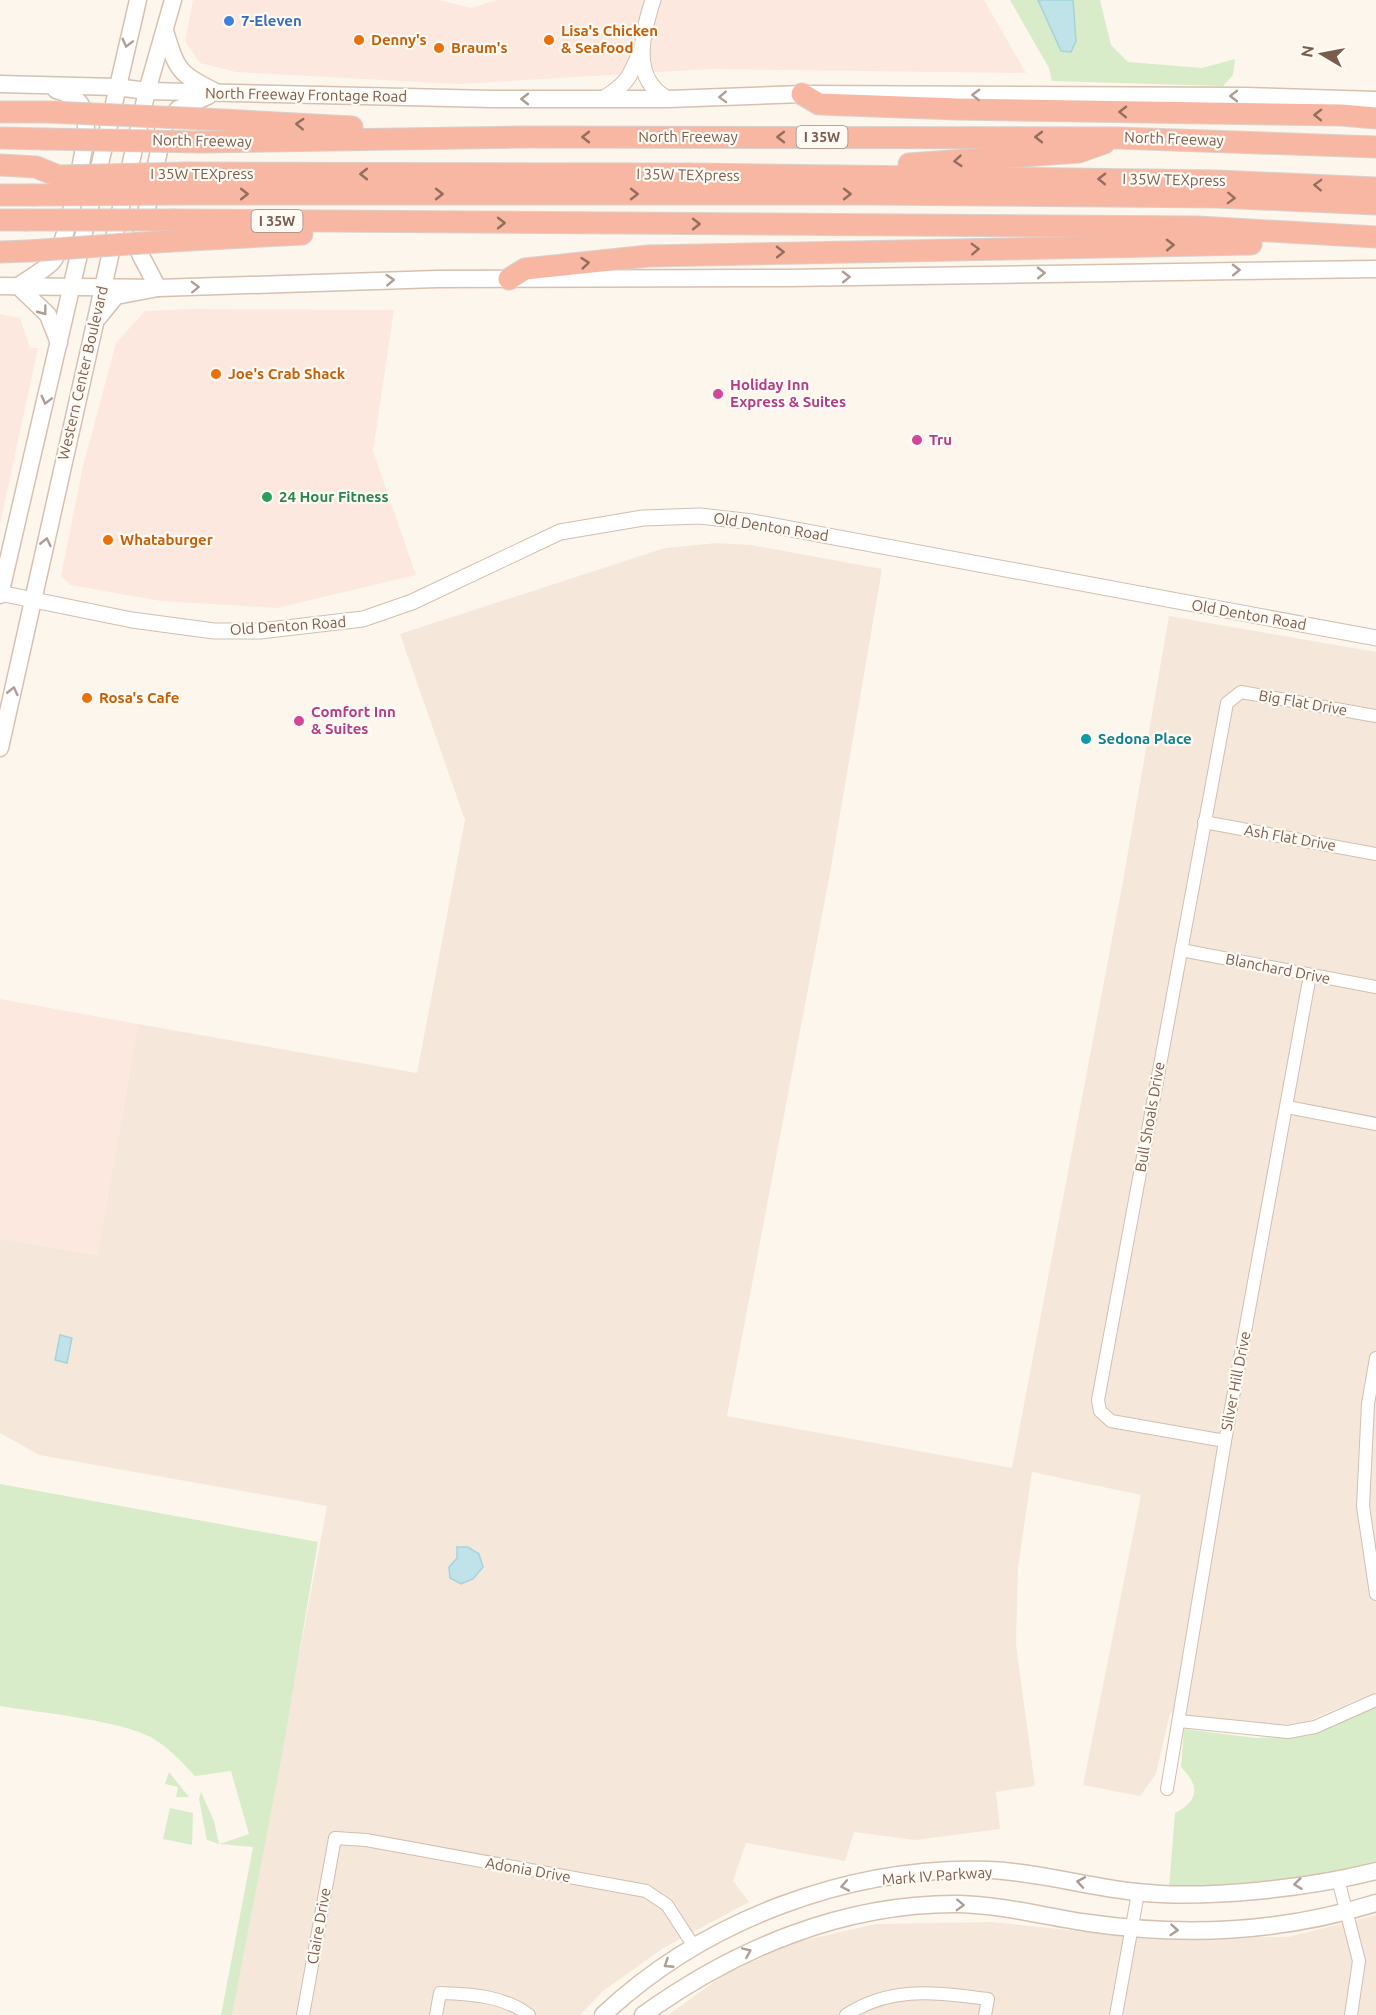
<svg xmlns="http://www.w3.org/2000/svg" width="1376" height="2015" font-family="Ubuntu,sans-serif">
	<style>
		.residential { fill: #f5e8da }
		.commercial { fill: #fde8e0 }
		.green { fill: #d8ecc9 }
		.water { fill: #bfe3e8; stroke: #a5d3da; stroke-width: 1.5 }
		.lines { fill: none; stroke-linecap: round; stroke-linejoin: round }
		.minor-casing { stroke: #d1beb0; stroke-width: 14 }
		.tertiary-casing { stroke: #d1beb0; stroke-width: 17 }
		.secondary-casing { stroke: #d6c0b0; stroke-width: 19 }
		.motorway-casing { stroke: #dad1cd; stroke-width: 23 }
		.minor { stroke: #fff; stroke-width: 12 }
		.tertiary { stroke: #fff; stroke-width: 15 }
		.secondary { stroke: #fff; stroke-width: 16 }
		.motorway { stroke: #f7b7a3; stroke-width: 21 }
		.motorway-bridge-casing { stroke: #dad1cd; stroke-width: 23; stroke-linecap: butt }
		.motorway-bridge { stroke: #f7b7a3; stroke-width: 21 }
		.oneway { stroke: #af9d94 }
		.oneway2 { stroke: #936e5e }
		.shop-dot { fill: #3f7fe0; stroke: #fffaf3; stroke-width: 2 }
		.food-dot { fill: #e8710a; stroke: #fffaf3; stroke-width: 2 }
		.hotel-dot { fill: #d1479c; stroke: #fffaf3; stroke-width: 2 }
		.leisure-dot { fill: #2e9e5b; stroke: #fffaf3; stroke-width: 2 }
		.culture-dot { fill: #0f9aa8; stroke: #fffaf3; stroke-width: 2 }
		.labels { text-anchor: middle; stroke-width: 4.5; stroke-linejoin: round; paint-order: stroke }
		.shield { fill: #fffaf3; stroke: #a28b7f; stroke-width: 1.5 }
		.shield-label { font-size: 14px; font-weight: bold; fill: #7a5c4d }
		.shop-label { font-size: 15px; font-weight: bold; fill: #366cbe; stroke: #fffaf3; text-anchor: start }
		.food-label { font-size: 15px; font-weight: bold; fill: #c56008; stroke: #fffaf3; text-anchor: start }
		.street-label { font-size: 15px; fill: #7a5c4d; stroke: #fffaf3 }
		.hotel-label { font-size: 15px; font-weight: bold; fill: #b23c85; stroke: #fffaf3; text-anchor: start }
		.leisure-label { font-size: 15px; font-weight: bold; fill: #27864d; stroke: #fffaf3; text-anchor: start }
		.culture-label { font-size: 15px; font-weight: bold; fill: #0d838f; stroke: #fffaf3; text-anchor: start }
	</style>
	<rect width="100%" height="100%" fill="#fdf6ec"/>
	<!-- residential -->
	<g class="residential">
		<polygon points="717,543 751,545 882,569 830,873 727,1416 1012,1468 1123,881 1169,616 1376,652 1376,1692 1306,1722 1267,1727 1170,1713 1156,1774 1140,1796 1083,1785 1141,1495 1032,1472 1018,1567 1016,1644 1035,1786 996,1792 1000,1829 915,1840 854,1832 845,1861 746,1843 733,1881 749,1902 665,1947 603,1991 580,2015 232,2015 327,1506 39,1455 0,1433 0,1238 97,1255 138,1024 417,1073 465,820 400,634 665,548"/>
		<polygon points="1376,1915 1376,2015 668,2015 724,1975 792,1943 876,1924 991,1922 1144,1938 1288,1937"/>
	</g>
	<!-- commercial -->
	<g class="commercial">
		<polygon points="193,0 439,0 471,8 497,0 984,0 1026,73 711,69 458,84 236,72 200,63 185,41"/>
		<polygon points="191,309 394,310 373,451 416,575 277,608 161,601 70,585 61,576 83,466 116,343 145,311"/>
		<polygon points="0,314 20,318 30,348 38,348 0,524"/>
		<polygon points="0,999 138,1024 97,1255 0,1238"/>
	</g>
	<!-- green -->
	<g class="green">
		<polygon points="1010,0 1100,0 1111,45 1128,62 1202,68 1235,59 1233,75 1223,86 1052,81 1049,68"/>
		<path d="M 0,1484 L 318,1542 L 282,1755 L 232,2015 L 221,2015 L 253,1847 L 219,1844 L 207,1840 L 199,1799 L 201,1792 L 214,1821 L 219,1844 L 249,1834 L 231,1771 L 195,1776 C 182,1762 170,1749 154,1739 C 126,1721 36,1712 0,1706 Z"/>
		<path d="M 1376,1706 L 1376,1861 C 1307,1878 1240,1886 1169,1887 L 1175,1813 C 1199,1801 1200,1786 1181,1767 L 1184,1729 L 1256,1738 L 1309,1736 Z"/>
		<polygon points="169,1772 189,1797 176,1797 178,1787 165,1784"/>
		<polygon points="170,1808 193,1813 192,1845 163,1839"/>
	</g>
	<!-- water -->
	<g class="water">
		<polygon points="1038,0 1073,0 1076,41 1071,52 1061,51"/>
		<polygon points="60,1335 72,1338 67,1363 55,1360"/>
		<polygon points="457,1547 468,1547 479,1554 483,1567 473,1579 461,1584 450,1578 449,1567 457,1558"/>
	</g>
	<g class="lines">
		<!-- minor casing -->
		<g class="minor-casing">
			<g id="minor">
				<polyline points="1204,822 1376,854"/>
				<polyline points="1181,950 1376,987"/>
				<polyline points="1287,1107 1376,1124"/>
				<polyline points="1376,1358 1368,1404 1363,1506 1376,1594"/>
				<polyline points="1225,1441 1111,1421 1100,1411 1098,1400 1227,703 1241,692 1376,716"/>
				<polyline points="1179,1721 1288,1732 1315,1727 1376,1700"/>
				<polyline points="1167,1789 1225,1441 1310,975"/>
				<polyline points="1338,1879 1359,1961 1351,2015"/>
				<polyline points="303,2015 335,1838 366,1840 646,1891 667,1905 695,1948"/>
				<path d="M 436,2015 L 440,1993 C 472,1994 504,1996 529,2015"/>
				<path d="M 846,2015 C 893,1985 936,1993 988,1999 L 985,2015"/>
				<polyline points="1116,2015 1138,1893"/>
			</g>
		</g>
		<!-- tertiary casing -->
		<g class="tertiary-casing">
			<g id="tertiary">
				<path d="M 653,0 C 642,34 630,79 668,99"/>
				<path d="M 604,98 C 626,85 630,77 640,53"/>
				<polyline points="0,593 132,620 214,631 260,631 363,619 412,602 560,532 643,518 700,516 753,522 1376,638"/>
			</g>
		</g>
		<!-- secondary casing -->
		<g class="secondary-casing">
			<g id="secondary">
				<path d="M 165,31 C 177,69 177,73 214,91"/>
				<polyline points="0,84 116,87 147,91 492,99 668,99 802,94 1244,96 1376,100"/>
				<polyline points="0,286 158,288 437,279 788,278 1376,269"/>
				<path d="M 18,286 C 28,279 43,271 52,262 C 68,244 81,163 86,137 C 87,110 83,97 56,90"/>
				<polyline points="18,286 48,315 59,343"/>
				<polyline points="98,318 116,296 158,288 140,254 140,243 164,126 178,109 208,96"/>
				<polyline points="0,595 138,0"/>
				<polyline points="0,748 147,91 173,0"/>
				<path d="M 603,2015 C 704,1920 850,1865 989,1870 C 1039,1872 1088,1887 1137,1892 C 1206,1900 1309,1888 1376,1871"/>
				<path d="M 643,2015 C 736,1948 844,1903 959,1904 C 1003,1905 1046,1917 1089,1923 C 1185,1937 1283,1932 1376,1903"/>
			</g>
		</g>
		<!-- motorway casing -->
		<g class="motorway-casing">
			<g id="motorway">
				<polyline points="802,94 819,104 957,109 1341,115 1376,118"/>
				<polyline points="0,112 49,112"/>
				<polyline points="204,119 352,127"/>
				<polyline points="0,138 46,139"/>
				<polyline points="200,142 526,137 1118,138 1376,147"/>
				<polyline points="909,164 1079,152 1104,143"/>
				<polyline points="0,165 36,167 58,176"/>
				<polyline points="188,173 691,174 1217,181 1376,188"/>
				<polyline points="185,194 869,194 1218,197 1376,204"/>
				<polyline points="0,195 31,195"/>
				<polyline points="0,220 23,220"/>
				<polyline points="175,220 1198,227 1376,237"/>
				<polyline points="171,241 302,234"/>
				<polyline points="0,252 28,251"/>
				<polyline points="509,279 525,269 648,256 1251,244"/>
			</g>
		</g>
		<!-- minor -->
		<use href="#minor" class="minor"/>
		<!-- tertiary -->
		<use href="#tertiary" class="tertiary"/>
		<!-- secondary -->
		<use href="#secondary" class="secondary"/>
		<!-- motorway -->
		<use href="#motorway" class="motorway"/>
		<!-- motorway-bridge casing -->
		<g class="motorway-bridge-casing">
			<g id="motorway-bridge">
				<polyline points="49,112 204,119"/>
				<polyline points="46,139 200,142"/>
				<polyline points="58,176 188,173"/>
				<polyline points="31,195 185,194"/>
				<polyline points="23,220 175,220"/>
				<polyline points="28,251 171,241"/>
			</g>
		</g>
		<!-- motorway-bridge -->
		<use href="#motorway-bridge" class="motorway-bridge"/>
	</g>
	<!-- one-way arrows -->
	<defs><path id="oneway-chevron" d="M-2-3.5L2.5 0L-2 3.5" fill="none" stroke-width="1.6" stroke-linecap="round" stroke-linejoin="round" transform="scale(1.5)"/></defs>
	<g class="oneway">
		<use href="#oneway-chevron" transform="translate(127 43) rotate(104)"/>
		<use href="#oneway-chevron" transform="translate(976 95) rotate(-179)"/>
		<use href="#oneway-chevron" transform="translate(1234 96) rotate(180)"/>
		<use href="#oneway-chevron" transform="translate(723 97) rotate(178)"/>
		<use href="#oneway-chevron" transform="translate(525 99) rotate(180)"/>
		<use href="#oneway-chevron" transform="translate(1236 270) rotate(-1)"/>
		<use href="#oneway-chevron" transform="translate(1041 273) rotate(-1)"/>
		<use href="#oneway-chevron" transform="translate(846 277) rotate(-1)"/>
		<use href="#oneway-chevron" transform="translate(390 280) rotate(-3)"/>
		<use href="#oneway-chevron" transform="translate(195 287) rotate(-2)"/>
		<use href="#oneway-chevron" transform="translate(43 311) rotate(53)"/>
		<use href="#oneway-chevron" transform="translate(46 400) rotate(104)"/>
		<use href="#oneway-chevron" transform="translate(46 542) rotate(-77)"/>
		<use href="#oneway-chevron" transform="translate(13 691) rotate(-77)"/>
		<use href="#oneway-chevron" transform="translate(1081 1882) rotate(-170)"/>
		<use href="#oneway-chevron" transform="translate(1298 1884) rotate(173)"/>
		<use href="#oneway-chevron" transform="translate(845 1886) rotate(169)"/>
		<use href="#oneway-chevron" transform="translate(960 1905) rotate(2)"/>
		<use href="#oneway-chevron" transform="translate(1174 1930) rotate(4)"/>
		<use href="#oneway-chevron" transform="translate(747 1952) rotate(-23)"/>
		<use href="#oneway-chevron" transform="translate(668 1964) rotate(147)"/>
	</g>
	<g class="oneway2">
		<use href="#oneway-chevron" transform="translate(1123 112) rotate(-179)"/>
		<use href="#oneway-chevron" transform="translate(1318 115) rotate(-179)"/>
		<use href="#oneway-chevron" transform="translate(300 124) rotate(-177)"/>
		<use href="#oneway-chevron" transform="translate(586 137) rotate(-180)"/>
		<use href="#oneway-chevron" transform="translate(781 137) rotate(-180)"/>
		<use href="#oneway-chevron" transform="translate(1039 137) rotate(-180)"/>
		<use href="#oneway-chevron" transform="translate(958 161) rotate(175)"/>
		<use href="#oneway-chevron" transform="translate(364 174) rotate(-180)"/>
		<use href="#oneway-chevron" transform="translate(1102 179) rotate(-179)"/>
		<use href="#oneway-chevron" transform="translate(1318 185) rotate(-178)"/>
		<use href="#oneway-chevron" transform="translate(244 194)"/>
		<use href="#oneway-chevron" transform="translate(439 194)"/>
		<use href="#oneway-chevron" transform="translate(634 194)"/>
		<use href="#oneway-chevron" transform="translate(847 194)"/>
		<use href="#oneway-chevron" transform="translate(1231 198) rotate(2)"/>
		<use href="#oneway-chevron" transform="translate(501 223)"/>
		<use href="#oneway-chevron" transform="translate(696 224)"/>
		<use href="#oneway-chevron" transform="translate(1170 245) rotate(-1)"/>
		<use href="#oneway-chevron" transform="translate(975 249) rotate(-2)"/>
		<use href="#oneway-chevron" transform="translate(780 252) rotate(-1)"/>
		<use href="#oneway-chevron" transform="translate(585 263) rotate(-6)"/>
	</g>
	<!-- markers -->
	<circle class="shop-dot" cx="229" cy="21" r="6"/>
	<g class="food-dot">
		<circle cx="359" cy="40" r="6"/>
		<circle cx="549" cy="40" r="6"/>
		<circle cx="439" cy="48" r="6"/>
		<circle cx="216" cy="374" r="6"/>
		<circle cx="108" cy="540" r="6"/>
		<circle cx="87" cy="698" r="6"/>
	</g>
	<g class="hotel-dot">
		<circle cx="718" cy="394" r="6"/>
		<circle cx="917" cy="440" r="6"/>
		<circle cx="299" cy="721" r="6"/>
	</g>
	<circle class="leisure-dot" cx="267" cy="497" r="6"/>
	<circle class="culture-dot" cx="1086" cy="739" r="6"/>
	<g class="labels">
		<!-- shield labels -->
		<g class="shield">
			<rect x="796.5" y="126" width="51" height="22" rx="4.5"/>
			<rect x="251.5" y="210" width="51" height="22" rx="4.5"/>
		</g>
		<g class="shield-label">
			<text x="822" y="142">I 35W</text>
			<text x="277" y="226">I 35W</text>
		</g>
		<!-- shop labels -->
		<g class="shop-label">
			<text x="241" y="26">7-Eleven</text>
		</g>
		<!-- food labels -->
		<g class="food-label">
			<text x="561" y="36">Lisa's Chicken<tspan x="561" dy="17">&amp; Seafood</tspan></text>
			<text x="371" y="45">Denny's</text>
			<text x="451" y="53">Braum's</text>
			<text x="228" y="379">Joe's Crab Shack</text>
			<text x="120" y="545">Whataburger</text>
			<text x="99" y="703">Rosa's Cafe</text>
		</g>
		<!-- street labels -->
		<g class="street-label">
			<text transform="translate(306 95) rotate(1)" y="5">North Freeway Frontage Road</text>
			<text x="688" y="142">North Freeway</text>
			<text transform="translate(1174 139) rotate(2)" y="5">North Freeway</text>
			<text transform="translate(202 141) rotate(1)" y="5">North Freeway</text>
			<text x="202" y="179">I 35W TEXpress</text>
			<text transform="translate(688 175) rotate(1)" y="5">I 35W TEXpress</text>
			<text transform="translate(1174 180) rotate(1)" y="5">I 35W TEXpress</text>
			<text transform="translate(83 373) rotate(-77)" y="5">Western Center Boulevard</text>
			<text transform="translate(771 527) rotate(9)" y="5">Old Denton Road</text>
			<text transform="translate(1249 615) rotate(10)" y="5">Old Denton Road</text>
			<text transform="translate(288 626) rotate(-4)" y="5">Old Denton Road</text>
			<text transform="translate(1303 703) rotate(10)" y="5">Big Flat Drive</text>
			<text transform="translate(1290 838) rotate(10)" y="5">Ash Flat Drive</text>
			<text transform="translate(1278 969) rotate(11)" y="5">Blanchard Drive</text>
			<text transform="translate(1150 1117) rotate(-80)" y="5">Bull Shoals Drive</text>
			<text transform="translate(1236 1381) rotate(-79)" y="5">Silver Hill Drive</text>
			<text transform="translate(528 1870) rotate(10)" y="5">Adonia Drive</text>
			<text transform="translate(937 1876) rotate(-4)" y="5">Mark IV Parkway</text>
			<text transform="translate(319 1926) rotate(-80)" y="5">Claire Drive</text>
		</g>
		<!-- hotel labels -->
		<g class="hotel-label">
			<text x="730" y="390">Holiday Inn<tspan x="730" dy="17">Express &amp; Suites</tspan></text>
			<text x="929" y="445">Tru</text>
			<text x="311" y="717">Comfort Inn<tspan x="311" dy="17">&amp; Suites</tspan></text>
		</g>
		<!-- leisure labels -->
		<g class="leisure-label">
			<text x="279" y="502">24 Hour Fitness</text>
		</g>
		<!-- culture labels -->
		<g class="culture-label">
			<text x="1098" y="744">Sedona Place</text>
		</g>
	</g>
	<!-- north arrow -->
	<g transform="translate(1322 54) rotate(280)" stroke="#fffaf3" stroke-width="4.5" paint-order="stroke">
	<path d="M0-4.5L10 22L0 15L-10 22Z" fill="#7a5c4d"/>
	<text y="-9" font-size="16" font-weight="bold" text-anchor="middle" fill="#7a5c4d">N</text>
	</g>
</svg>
